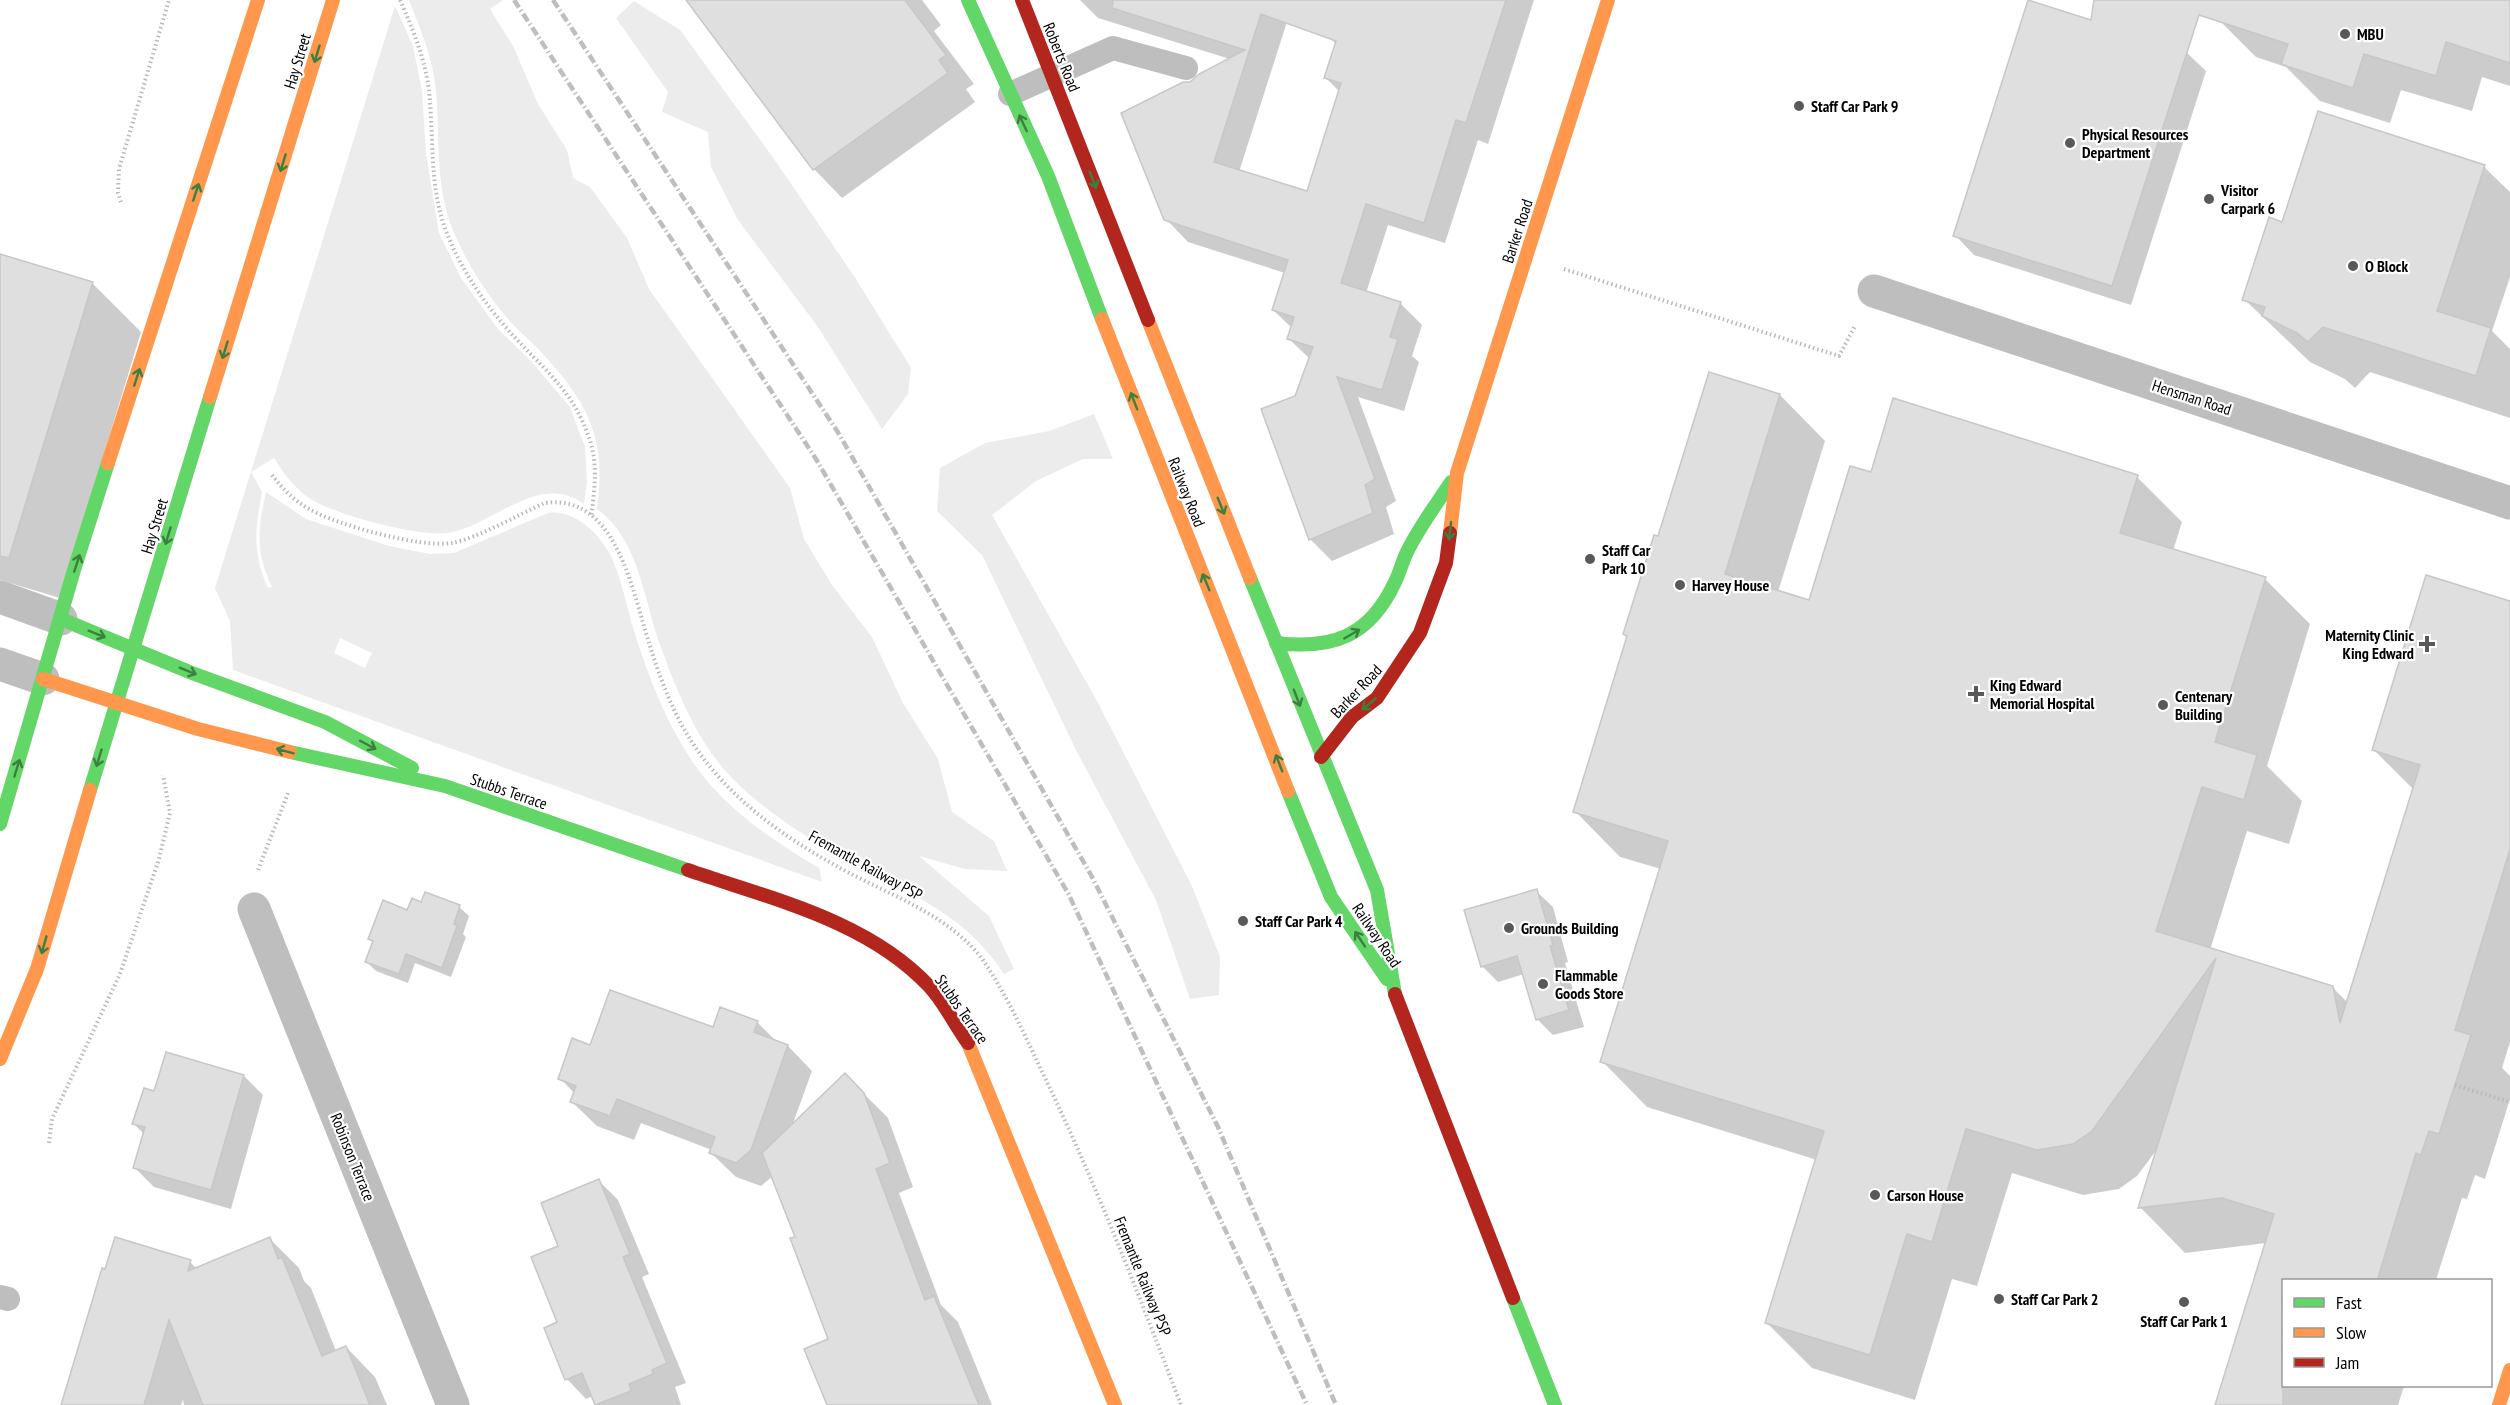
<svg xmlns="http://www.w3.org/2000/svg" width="2510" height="1405" font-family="'PT Sans Narrow',sans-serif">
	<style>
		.green { fill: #ececec; fill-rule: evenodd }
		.shadow { fill: #0003 }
		.building { fill: #dfdfdf; stroke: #c7c7c7; stroke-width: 1.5; fill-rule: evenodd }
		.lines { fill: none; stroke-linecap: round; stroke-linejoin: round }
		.path { stroke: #b9b9b9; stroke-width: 4; stroke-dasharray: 1.5 3; stroke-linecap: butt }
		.lane { stroke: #bebebe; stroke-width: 24 }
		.street { stroke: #bebebe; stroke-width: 33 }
		.fast { stroke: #63d668; stroke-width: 14 }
		.slow { stroke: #ff974d; stroke-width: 14 }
		.jam { stroke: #b3261e; stroke-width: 14 }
		.rail { stroke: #bebebe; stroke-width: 4.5; stroke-dasharray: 9 3 1.5 3; stroke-linecap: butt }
		.oneway { stroke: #3b803e }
		.poi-dot { fill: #595959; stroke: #fff; stroke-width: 2 }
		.labels { text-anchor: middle; stroke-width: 4.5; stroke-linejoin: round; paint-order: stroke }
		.poi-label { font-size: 16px; font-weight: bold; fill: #000; stroke: #fff; text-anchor: start }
		.street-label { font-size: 16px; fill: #000; stroke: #fff }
	</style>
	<rect width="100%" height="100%" fill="#fff"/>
	<!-- green -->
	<g class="green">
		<path d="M 409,0 L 503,0 L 490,9 L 514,48 L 538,104 L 567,150 L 573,178 L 590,187 L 627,238 L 649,289 L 790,488 L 804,539 L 832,585 L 872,637 L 903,703 L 938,759 L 952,812 L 994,841 L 1007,871 L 965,869 L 919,856 L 989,916 L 1014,969 L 1004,974 C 962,909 901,891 837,855 C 801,834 760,807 731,777 C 696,740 676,689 659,642 C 643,596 639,540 597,509 C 607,438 588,402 540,351 C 530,340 517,330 508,319 C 485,292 466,262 453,230 C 435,189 440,136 436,91 C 433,59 421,30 409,0 Z"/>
		<polygon points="634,1 680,30 774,159 854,276 911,368 908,394 882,429 818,327 738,220 711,167 708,132 662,112 668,92 616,18"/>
		<path d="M 395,6 L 413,46 L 422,91 L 426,153 L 439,233 L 461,278 L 498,329 L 530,360 L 570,407 L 585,447 L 587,481 L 584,504 C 539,471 494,525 448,533 C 419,537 341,516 314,501 C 296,491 285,475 274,458 L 251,472 L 262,492 C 255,529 252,553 268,588 L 272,587 C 255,551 258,530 266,492 L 306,519 L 389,546 L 430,554 L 454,553 L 548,513 C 572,509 595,530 607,549 C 621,573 626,605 634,631 C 649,679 669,730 699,771 C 729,811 776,843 819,868 L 822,882 L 233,670 L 230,621 L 215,588 ZM 340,638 L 372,653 L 365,668 L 334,653 Z"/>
		<polygon points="1094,414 1113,459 1083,459 1036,481 992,515 1097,701 1192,886 1220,957 1219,995 1190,999 1156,900 1077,752 982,555 937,511 940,468 985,443 1049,431"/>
	</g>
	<!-- shadow -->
	<g class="shadow">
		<polygon points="687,0 922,0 941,25 934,31 974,84 966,89 975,102 842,198 814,169"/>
		<polygon points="1080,0 1294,0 1239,172 1308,193 1340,92 1326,78 1337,45 1330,38 1341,0 1534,0 1488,144 1478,140 1445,243 1388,225 1366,293 1400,303 1422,325 1412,356 1419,362 1404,411 1358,397 1396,501 1386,507 1394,534 1332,561 1310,539 1296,397 1310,359 1289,339 1292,328 1273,310 1285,273 1188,242 1166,219 1191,83 1230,59 1098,18"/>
		<polygon points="2226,0 2510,0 2510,86 2482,77 2472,111 2401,90 2390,123 2320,101 2286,67 2256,57 2220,21"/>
		<polygon points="2186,52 2206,71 2131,305 1974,255 1955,235"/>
		<polygon points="2484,167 2510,192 2510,277 2492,331 2510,349 2510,418 2370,372 2355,388 2345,379 2310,362 2244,299 2283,223"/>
		<polygon points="0,255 92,283 141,332 60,598 0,580"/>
		<polygon points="1780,395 1825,441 1778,592 1810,602 1872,474 2137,477 2182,522 2173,551 2265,579 2310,624 2267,766 2302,801 2289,844 2247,831 2210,950 2332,987 2348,1003 2414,790 2374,750 2510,603 2510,1042 2502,1068 2510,1076 2510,1099 2485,1179 2475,1175 2467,1199 2462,1198 2436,1280 2284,1280 2284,1386 2404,1386 2398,1405 2216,1405 2266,1243 2185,1253 2140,1207 2158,1148 2137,1176 2119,1189 2083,1195 2012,1173 1977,1286 1952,1279 1915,1400 1812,1368 1767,1323 1817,1160 1647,1107 1602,1061 1661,869 1620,857 1575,811 1659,538"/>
		<polygon points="1536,891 1553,907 1568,962 1565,963 1584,1027 1553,1035 1537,1019 1524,974 1498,982 1482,966"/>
		<polygon points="422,903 459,907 469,916 463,934 466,937 451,977 415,963 408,983 376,971 367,962 374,943 370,939"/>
		<polygon points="757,1022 778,1043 788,1046 812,1071 792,1126 845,1075 888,1118 913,1187 899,1193 941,1305 958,1322 992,1405 828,1405 830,1340 797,1237 773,1176 761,1186 736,1177 711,1153 712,1150 641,1123 634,1140 597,1126 572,1102 575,1094 560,1078 591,1046"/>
		<polygon points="244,1076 263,1095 231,1209 154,1187 134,1167 144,1134 134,1124 155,1093"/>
		<polygon points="599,1181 618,1200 649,1274 642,1277 686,1383 675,1387 681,1405 597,1405 593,1396 586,1399 567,1379 545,1328 559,1323 560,1246"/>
		<polygon points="270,1239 299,1268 304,1281 311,1288 336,1351 346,1347 375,1377 387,1405 184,1405 183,1400 181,1405 62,1405 190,1262 197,1269"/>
	</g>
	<!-- building -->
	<g class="building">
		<polygon points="686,0 905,0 946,55 939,60 948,73 813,170"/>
		<path d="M 1113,0 L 1506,0 L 1466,123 L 1456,120 L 1424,223 L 1366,204 L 1341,283 L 1401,302 L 1390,337 L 1398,339 L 1382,390 L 1337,377 L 1375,479 L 1365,485 L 1373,513 L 1309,540 L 1261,409 L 1295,396 L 1313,347 L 1287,339 L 1294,317 L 1272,310 L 1288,260 L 1164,220 L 1121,113 L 1183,82 L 1190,82 L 1199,74 L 1245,50 L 1112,8 ZM 1261,14 L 1336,41 L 1324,78 L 1341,83 L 1307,191 L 1214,162 Z"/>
		<polygon points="2028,0 2091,20 2094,0 2510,0 2510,63 2446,42 2436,76 2364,54 2353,88 2281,64 2288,44 2199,15 2112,286 1953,236"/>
		<polygon points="2318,111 2485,165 2437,311 2491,328 2476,376 2323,327 2308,342 2297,333 2262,316 2265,307 2242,300 2269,217 2282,222"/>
		<polygon points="0,254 93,282 9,558 0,556"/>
		<polygon points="1709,372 1780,394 1725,574 1809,600 1850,466 1871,472 1893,398 2138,475 2120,533 2266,577 2215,742 2257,755 2244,800 2202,787 2156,931 2333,986 2340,1023 2420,765 2372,750 2426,575 2510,601 2510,849 2455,1030 2471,1035 2439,1134 2429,1131 2421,1155 2416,1153 2377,1281 2283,1281 2283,1405 2215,1405 2274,1214 2222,1198 2138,1208 2216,958 2092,1131 2073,1144 2037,1150 1966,1129 1932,1242 1907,1234 1870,1355 1765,1323 1824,1131 1600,1062 1668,841 1573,812 1627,636 1623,634 1654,535 1658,536"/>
		<polygon points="1537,889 1553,945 1550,946 1569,1010 1536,1020 1517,956 1481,967 1464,910"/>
		<polygon points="425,892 460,905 454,924 457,926 442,968 406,954 399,974 365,962 373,941 368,939 383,900 407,910 412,898 421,902"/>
		<polygon points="610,990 713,1027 720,1007 758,1021 754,1032 788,1045 751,1150 736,1163 709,1153 715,1137 617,1099 610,1116 570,1102 576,1086 558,1079 572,1038 590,1045"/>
		<polygon points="166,1052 244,1075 211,1190 133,1168 145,1127 132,1124 144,1088 154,1091"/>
		<polygon points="845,1073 864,1093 890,1163 876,1169 925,1300 934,1296 979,1405 827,1405 804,1349 828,1339 790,1238 795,1237 762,1153"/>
		<polygon points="599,1179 630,1254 623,1257 667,1363 652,1370 653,1374 629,1384 631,1391 595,1405 582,1373 565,1380 544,1328 557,1322 531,1257 558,1246 541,1203"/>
		<polygon points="115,1237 191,1260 188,1271 270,1237 278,1259 282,1257 322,1356 346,1346 370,1405 203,1405 169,1320 144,1405 61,1405 102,1268 105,1269"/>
	</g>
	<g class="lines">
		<!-- path -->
		<g class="path">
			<path d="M 400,0 C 413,30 425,58 429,91 C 434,137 429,187 446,231 C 459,265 480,297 503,324 C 539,367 574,387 591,444 C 598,467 594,494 591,517"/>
			<polyline points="121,202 118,193 119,169 169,0"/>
			<polyline points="1564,269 1839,356 1855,326"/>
			<path d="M 272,475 C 282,488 293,500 309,509 C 337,525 420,548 452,543 C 478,538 519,514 545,503 C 617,493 633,594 649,643 C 659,675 672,711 690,739 C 724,793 777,833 833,864 C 883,893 947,912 983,960 C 1008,997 1026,1038 1045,1078 C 1096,1184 1139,1295 1181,1405"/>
			<polyline points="258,870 288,793"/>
			<polyline points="2455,1085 2510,1102"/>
			<polyline points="49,1143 52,1119 120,974 159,859 170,813 163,775"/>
		</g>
		<!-- lane -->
		<g class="lane">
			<polyline points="1010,94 1113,48 1186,68"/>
			<polyline points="0,1297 8,1299"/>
		</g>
		<!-- street -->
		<g class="street">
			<polyline points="1874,291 2510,503"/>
			<polyline points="0,597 61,619"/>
			<polyline points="0,664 43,679"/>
			<polyline points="254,909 453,1405"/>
		</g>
		<!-- fast -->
		<g class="fast">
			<polyline points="968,0 1048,176 1102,319"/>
			<polyline points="1250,578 1377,890 1395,994"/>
			<polyline points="61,619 192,673 325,722 412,768"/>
			<path d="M 1276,643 C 1333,650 1370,636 1395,582 C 1400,572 1402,562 1407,552 C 1419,527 1436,505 1451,482"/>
			<polyline points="290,752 445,786 688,870"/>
			<polyline points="90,790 210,397"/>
			<polyline points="1288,791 1331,897 1387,979"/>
			<polyline points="0,824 74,570 108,463"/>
			<polyline points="1513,1298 1555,1405"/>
		</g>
		<!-- slow -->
		<g class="slow">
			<polyline points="1102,319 1288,791"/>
			<polyline points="1148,320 1250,578"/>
			<polyline points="210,397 333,0"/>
			<polyline points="108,463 258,0"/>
			<polyline points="1450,533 1457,473 1608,0"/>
			<polyline points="43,679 198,729 290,752"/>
			<polyline points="968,1043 1115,1405"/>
			<polyline points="0,1059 37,969 90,790"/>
			<polyline points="2499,1405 2510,1370"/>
		</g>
		<!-- jam -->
		<g class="jam">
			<polyline points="1022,0 1148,320"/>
			<polyline points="1321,757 1352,717 1377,698 1420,633 1446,563 1450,533"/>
			<path d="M 688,870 C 771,899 867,920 929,986 C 944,1002 955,1025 968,1043"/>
			<polyline points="1395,994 1513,1298"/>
		</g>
		<!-- rail -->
		<g class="rail">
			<polyline points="514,0 816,459 1069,895 1307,1405"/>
			<polyline points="553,0 839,434 1091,875 1218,1127 1336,1405"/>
		</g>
	</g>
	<!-- one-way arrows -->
	<defs><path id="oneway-shaft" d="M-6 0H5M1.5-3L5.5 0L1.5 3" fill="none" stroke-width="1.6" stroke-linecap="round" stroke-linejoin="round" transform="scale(1.5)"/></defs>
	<g class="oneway">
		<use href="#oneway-shaft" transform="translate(317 54) rotate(107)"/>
		<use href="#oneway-shaft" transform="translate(1023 123) rotate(-115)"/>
		<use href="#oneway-shaft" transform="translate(283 163) rotate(107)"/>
		<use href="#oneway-shaft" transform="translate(1093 180) rotate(68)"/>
		<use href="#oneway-shaft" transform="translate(196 192) rotate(-72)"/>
		<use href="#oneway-shaft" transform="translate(225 350) rotate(107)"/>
		<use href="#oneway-shaft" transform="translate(137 377) rotate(-72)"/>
		<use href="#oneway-shaft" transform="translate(1134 401) rotate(-111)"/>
		<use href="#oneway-shaft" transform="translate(1221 506) rotate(68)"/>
		<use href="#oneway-shaft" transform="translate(1450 531) rotate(97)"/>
		<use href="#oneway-shaft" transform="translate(168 536) rotate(107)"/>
		<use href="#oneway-shaft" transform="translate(77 563) rotate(-72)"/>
		<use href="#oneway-shaft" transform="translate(1206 582) rotate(-113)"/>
		<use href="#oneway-shaft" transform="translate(97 634) rotate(22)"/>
		<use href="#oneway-shaft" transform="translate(1352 634) rotate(-30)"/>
		<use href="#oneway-shaft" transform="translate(188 671) rotate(22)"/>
		<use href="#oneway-shaft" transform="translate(1297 698) rotate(69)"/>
		<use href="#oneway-shaft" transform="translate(1369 704) rotate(140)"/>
		<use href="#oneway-shaft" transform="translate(368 745) rotate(28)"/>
		<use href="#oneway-shaft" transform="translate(285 751) rotate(-165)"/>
		<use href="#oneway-shaft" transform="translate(99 758) rotate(107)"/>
		<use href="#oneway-shaft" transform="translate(1279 763) rotate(-111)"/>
		<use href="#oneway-shaft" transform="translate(17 768) rotate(-73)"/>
		<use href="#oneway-shaft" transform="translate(1360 939) rotate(-124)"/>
		<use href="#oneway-shaft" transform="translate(44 945) rotate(106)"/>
	</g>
	<!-- markers -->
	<g class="poi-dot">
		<circle cx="2345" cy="34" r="6"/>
		<circle cx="1799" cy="106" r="6"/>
		<circle cx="2070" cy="143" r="6"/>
		<circle cx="2209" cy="199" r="6"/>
		<circle cx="2353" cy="266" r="6"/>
		<circle cx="1590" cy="559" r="6"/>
		<circle cx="1680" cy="585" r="6"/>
		<path d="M2424 635h6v6h6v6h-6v6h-6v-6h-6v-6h6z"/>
		<path d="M1973 685h6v6h6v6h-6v6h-6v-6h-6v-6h6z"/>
		<circle cx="2163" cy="705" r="6"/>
		<circle cx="1243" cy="921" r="6"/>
		<circle cx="1509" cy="928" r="6"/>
		<circle cx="1543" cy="984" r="6"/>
		<circle cx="1875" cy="1195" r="6"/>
		<circle cx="1999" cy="1299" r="6"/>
		<circle cx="2184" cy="1302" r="6"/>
	</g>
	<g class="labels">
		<!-- poi labels -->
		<g class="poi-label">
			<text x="2357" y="40">MBU</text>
			<text x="1811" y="112">Staff Car Park 9</text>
			<text x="2082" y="140">Physical Resources<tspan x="2082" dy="18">Department</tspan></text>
			<text x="2221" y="196">Visitor<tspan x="2221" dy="18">Carpark 6</tspan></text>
			<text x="2365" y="272">O Block</text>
			<text x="1602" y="556">Staff Car<tspan x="1602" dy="18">Park 10</tspan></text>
			<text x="1692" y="591">Harvey House</text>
			<text x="2414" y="641" text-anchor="end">Maternity Clinic<tspan x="2414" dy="18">King Edward</tspan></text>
			<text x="1990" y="691">King Edward<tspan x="1990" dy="18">Memorial Hospital</tspan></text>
			<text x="2175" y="702">Centenary<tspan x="2175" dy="18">Building</tspan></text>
			<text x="1255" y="927">Staff Car Park 4</text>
			<text x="1521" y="934">Grounds Building</text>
			<text x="1555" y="981">Flammable<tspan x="1555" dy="18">Goods Store</tspan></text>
			<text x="1887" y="1201">Carson House</text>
			<text x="2011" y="1305">Staff Car Park 2</text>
			<text x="2184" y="1327" text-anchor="middle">Staff Car Park 1</text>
		</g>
		<!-- street labels -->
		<g class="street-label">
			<text transform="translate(1062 57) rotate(68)" y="6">Roberts Road</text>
			<text transform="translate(297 61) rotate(-73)" y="6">Hay Street</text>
			<text transform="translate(1517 231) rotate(-72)" y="6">Barker Road</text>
			<text transform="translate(2192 397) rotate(18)" y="6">Hensman Road</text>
			<text transform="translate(1187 492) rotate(68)" y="6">Railway Road</text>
			<text transform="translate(154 526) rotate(-73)" y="6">Hay Street</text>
			<text transform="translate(1356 691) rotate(-47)" y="6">Barker Road</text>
			<text transform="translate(509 791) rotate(19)" y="6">Stubbs Terrace</text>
			<text transform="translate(866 865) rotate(29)" y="6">Fremantle Railway PSP</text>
			<text transform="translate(1377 935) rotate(56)" y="6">Railway Road</text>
			<text transform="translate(962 1009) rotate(55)" y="6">Stubbs Terrace</text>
			<text transform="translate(353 1157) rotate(68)" y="6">Robinson Terrace</text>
			<text transform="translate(1143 1276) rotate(68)" y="6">Fremantle Railway PSP</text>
		</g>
	</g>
	<!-- legend -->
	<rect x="2282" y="1279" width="210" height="108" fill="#ffffff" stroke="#999999" stroke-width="1.5"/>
	<rect x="2294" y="1298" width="30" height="9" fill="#63d668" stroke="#999999" stroke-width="1.5"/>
	<text x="2336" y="1309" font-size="18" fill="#000000">Fast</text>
	<rect x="2294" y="1328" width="30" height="9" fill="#ff974d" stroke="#999999" stroke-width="1.5"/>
	<text x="2336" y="1339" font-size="18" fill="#000000">Slow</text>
	<rect x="2294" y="1358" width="30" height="9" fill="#b3261e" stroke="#999999" stroke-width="1.5"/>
	<text x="2336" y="1369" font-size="18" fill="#000000">Jam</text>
</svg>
